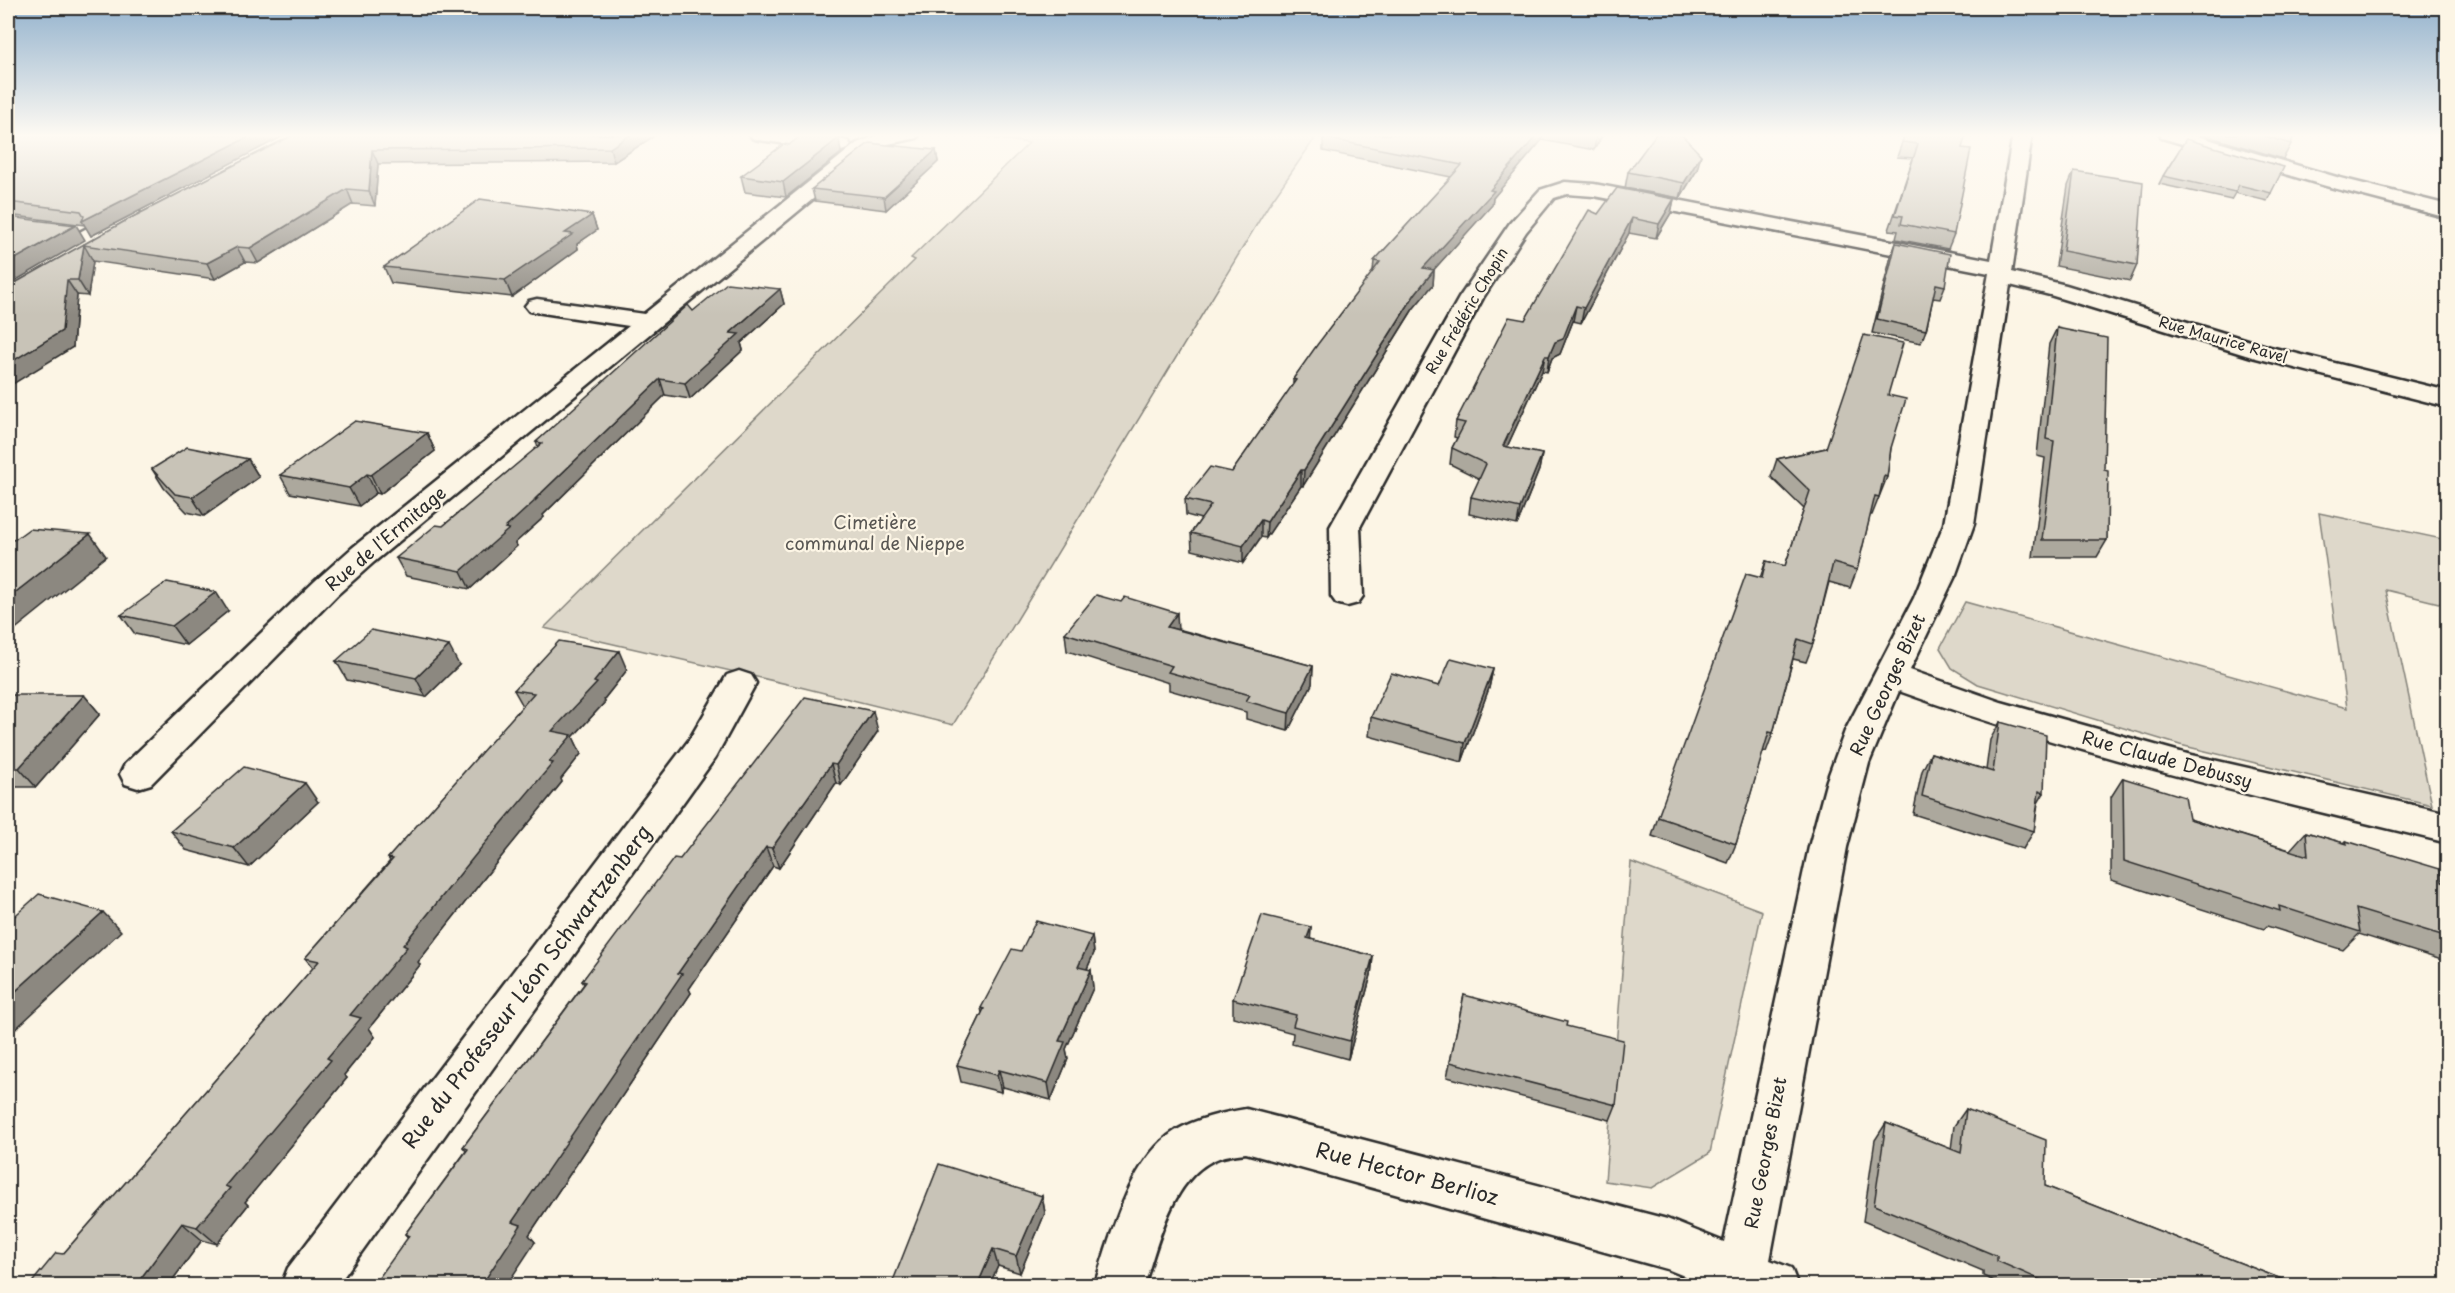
<svg xmlns="http://www.w3.org/2000/svg" width="2455" height="1293" font-family="'Playpen Sans',sans-serif">
	<style>
		.green { fill: #ded8ca; stroke: #84827a; stroke-width: 1.5 }
		.lines { fill: none; stroke-linecap: round; stroke-linejoin: round }
		.minor-casing { stroke: #2b2b2b; stroke-width: 5 }
		.tertiary-casing { stroke: #2b2b2b; stroke-width: 5 }
		.secondary-casing { stroke: #2b2b2b; stroke-width: 5 }
		.minor { fill: #fcf5e5; fill-rule: evenodd }
		.tertiary { fill: #fcf5e5; fill-rule: evenodd }
		.secondary { fill: #fcf5e5; fill-rule: evenodd }
		.wall { fill: #aca89d; stroke: #2b2b2b; stroke-width: 1.5 }
		.shaded-wall { fill: #8c8880; stroke: #2b2b2b; stroke-width: 1.5 }
		.building { fill: #c8c3b7; stroke: #2b2b2b; stroke-width: 1.5 }
		.labels { text-anchor: middle; stroke-width: 4.5; stroke-linejoin: round; paint-order: stroke }
		.far-street-label { font-size: 15px; fill: #2b2b2b; stroke: #fcf5e5 }
		.park-label { font-size: 18px; fill: #585653; stroke: #fcf5e5 }
		.street-label { font-size: 18px; fill: #2b2b2b; stroke: #fcf5e5 }
		.near-street-label { font-size: 21px; fill: #2b2b2b; stroke: #fcf5e5 }
	</style>
	<rect width="100%" height="100%" fill="#fcf5e5"/>
	<filter id="ink" filterUnits="userSpaceOnUse"><feTurbulence type="fractalNoise" baseFrequency=".0167" numOctaves="2"/><feDisplacementMap in="SourceGraphic" scale="12" xChannelSelector="R" yChannelSelector="G"/><feConvolveMatrix kernelMatrix="1 2 1 2 8 2 1 2 1" color-interpolation-filters="sRGB"/></filter>
	<g filter="url(#ink)">
		<!-- green -->
		<g class="green">
			<polygon points="962,134 1318,134 1268,206 953,725 800,687 544,628 915,260 911,258 1029,143"/>
			<polygon points="2319,513 2447,540 2447,605 2386,590 2432,805 2180,745 1978,684 1952,668 1940,648 1965,602 2347,708"/>
			<polygon points="1631,862 1762,911 1710,1153 1652,1188 1605,1181"/>
		</g>
		<g class="lines">
			<!-- minor casing -->
			<g class="minor-casing">
				<g id="minor">
					<path d="M 750,134 C 783,134 816,133 848,141 L 851,145 L 848,149 L 841,151 L 759,140 L 752,138 Z"/>
					<polygon points="881,134 919,134 917,138 883,145 871,151 374,562 337,595 151,784 138,788 125,784 120,774 125,764 315,581 352,548 629,326 529,311 525,306 529,301 537,299 644,314 857,143"/>
					<path d="M 2013,134 L 2032,134 L 2012,272 L 2066,285 L 2270,347 L 2448,391 L 2448,407 L 2252,357 L 2050,295 L 2010,285 L 1974,524 L 1956,574 L 1910,670 L 2001,702 L 2191,755 L 2448,813 L 2448,843 C 2263,798 2078,756 1899,691 L 1869,763 L 1847,847 L 1770,1260 L 1791,1268 L 1798,1286 L 1709,1286 L 1667,1269 L 1246,1153 C 1237,1154 1227,1155 1219,1158 C 1172,1175 1158,1244 1144,1286 L 1094,1286 C 1111,1237 1129,1160 1175,1131 C 1197,1118 1222,1113 1246,1109 L 1667,1219 L 1724,1242 L 1809,847 L 1827,780 L 1845,731 L 1914,598 L 1944,524 L 1989,273 L 1594,196 L 1567,194 L 1554,198 L 1526,232 L 1483,298 L 1360,527 L 1363,596 L 1358,603 L 1347,606 L 1336,603 L 1331,596 L 1330,527 L 1459,298 L 1510,223 L 1540,190 L 1565,182 L 1594,184 L 1991,260 Z"/>
					<polygon points="739,671 751,675 756,683 715,758 337,1286 281,1286 288,1268 689,740 727,675"/>
				</g>
			</g>
			<!-- tertiary casing -->
			<g class="tertiary-casing">
				<polygon id="tertiary" points="2160,134 2191,134 2340,178 2448,205 2448,218 2326,186 2162,138"/>
			</g>
			<!-- secondary casing -->
			<g class="secondary-casing">
				<polygon id="secondary" points="129,207 136,209 140,213 136,217 16,285 8,287 8,271 122,209"/>
			</g>
			<!-- minor -->
			<use href="#minor" class="minor"/>
			<!-- tertiary -->
			<use href="#tertiary" class="tertiary"/>
			<!-- secondary -->
			<use href="#secondary" class="secondary"/>
		</g>
		<!-- wall -->
		<g class="wall">
			<polygon points="8,134 287,134 91,236 85,225 8,215"/>
			<polygon points="295,134 657,134 614,162 378,164 375,206 353,204 258,263 245,262 215,279 93,261 88,296 77,295 73,347 8,287 127,220"/>
			<polygon points="1323,134 1603,134 1594,150 1542,140 1493,198 1492,205 1433,270 1434,270 1433,285 1413,309 1303,486 1301,486 1266,538 1261,537 1243,563 1192,550 1191,533 1201,519 1186,515 1185,499 1232,472 1293,385 1293,379 1373,272 1374,261 1451,177 1323,151"/>
			<polygon points="1905,134 1962,148 1954,234 1948,249 1896,239 1898,231 1889,230 1913,158 1897,157"/>
			<polygon points="2201,134 2294,134 2291,144 2283,159"/>
			<polygon points="2186,139 2271,193 2267,201 2235,193 2231,200 2159,184 2163,176"/>
			<polygon points="936,150 938,162 886,210 815,201 812,189"/>
			<polygon points="841,153 786,197 745,192 741,176"/>
			<polygon points="1697,170 1680,198 1625,188 1628,172"/>
			<polygon points="2074,171 2137,265 2130,281 2056,266 2068,186"/>
			<polygon points="1674,199 1671,213 1656,238 1629,233 1581,323 1573,321 1560,354 1552,358 1547,372 1542,371 1507,447 1542,454 1539,470 1517,525 1469,514 1471,497 1480,479 1450,464 1452,448 1457,438 1454,437 1456,421 1598,214"/>
			<polygon points="592,215 597,230 577,244 578,249 512,297 391,283 384,267"/>
			<polygon points="1896,243 1945,286 1940,299 1933,298 1926,330 1921,343 1872,333 1891,256"/>
			<polygon points="780,289 784,304 741,343 743,350 690,399 665,395 543,515 544,517 515,543 517,546 470,589 406,576 396,558 443,526 538,447 536,442 693,311"/>
			<polygon points="2057,328 2104,469 2107,540 2097,557 2033,557 2045,458 2037,456 2049,344"/>
			<polygon points="1888,395 1891,448 1887,477 1872,515 1870,515 1857,570 1850,588 1829,582 1813,644 1806,662 1793,659 1773,733 1766,752 1763,751 1736,844 1728,863 1652,836 1658,817 1760,578 1766,561 1785,566 1804,509 1771,477 1777,459 1826,448"/>
			<polygon points="427,433 435,451 380,494 376,493 359,506 290,493 280,475"/>
			<polygon points="248,459 259,477 204,516 187,512 164,488 152,469"/>
			<polygon points="228,611 186,645 135,634 121,615"/>
			<polygon points="1178,629 1313,666 1312,684 1288,731 1246,719 1246,712 1169,690 1169,683 1067,651 1065,633"/>
			<polygon points="336,661 459,665 426,697 347,680"/>
			<polygon points="1493,669 1489,688 1462,762 1369,736 1371,717 1439,686"/>
			<polygon points="627,670 604,699 605,702 573,737 581,754 561,779 562,782 493,867 418,962 420,965 369,1028 375,1037 344,1075 347,1078 245,1202 248,1205 217,1244 202,1240 168,1286 29,1286 63,1254 313,968 305,958 390,861 388,858 523,706 514,690"/>
			<polygon points="84,695 100,714 36,787 8,787 8,697"/>
			<polygon points="2000,722 2044,793 2038,803 2034,831 2023,849 1913,814 1922,771 1931,753 1986,770 1990,740"/>
			<polygon points="878,731 841,785 836,783 779,868 773,866 689,989 691,993 529,1235 535,1242 408,1238 405,1234 466,1151 463,1147 584,984 582,981 680,859"/>
			<polygon points="2123,778 2189,819 2290,850 2306,832 2344,843 2346,841 2448,884 2448,962 2359,934 2343,950 2267,926 2264,929 2111,880 2111,797"/>
			<polygon points="318,802 249,867 186,850 171,831"/>
			<polygon points="1311,927 1310,939 1373,956 1371,975 1348,1059 1292,1044 1293,1033 1233,1017 1233,999"/>
			<polygon points="1092,936 1094,953 1087,969 1091,970 1093,988 1066,1049 1068,1059 1051,1100 1003,1087 1001,1092 961,1082 957,1065 982,1013 981,1008 1021,951"/>
			<polygon points="1464,995 1616,1105 1610,1120 1447,1077"/>
			<polygon points="1966,1109 2045,1186 2299,1286 2005,1286 1983,1276 1983,1271 1863,1221 1875,1140 1886,1123 1951,1149 1954,1126"/>
			<polygon points="1042,1196 1045,1213 1020,1273 998,1266 989,1286 891,1286"/>
		</g>
		<!-- shaded-wall -->
		<g class="shaded-wall">
			<polygon points="254,134 287,134 91,236 82,221"/>
			<polygon points="631,134 657,134 614,162 610,148"/>
			<polygon points="1538,134 1543,134 1542,140 1493,198 1492,205 1422,283 1423,268"/>
			<polygon points="1597,134 1603,134 1594,150 1596,136"/>
			<polygon points="839,138 841,153 786,197 783,182"/>
			<polygon points="372,150 378,164 375,206 369,191"/>
			<polygon points="936,150 938,162 886,210 884,197"/>
			<polygon points="1701,155 1697,170 1680,198 1684,183"/>
			<polygon points="347,189 353,204 258,263 250,248"/>
			<polygon points="1674,199 1671,213 1656,238 1659,224"/>
			<polygon points="592,215 597,230 577,244 578,249 512,297 505,280 565,233"/>
			<polygon points="1632,218 1629,233 1581,323 1584,308"/>
			<polygon points="76,225 85,240 8,285 8,263"/>
			<polygon points="84,245 93,261 88,296 78,280"/>
			<polygon points="237,247 245,262 215,279 207,263"/>
			<polygon points="1434,270 1433,285 1413,309 1303,486 1304,470 1415,294"/>
			<polygon points="67,280 77,295 73,347 8,387 8,364"/>
			<polygon points="780,289 784,304 741,343 743,350 690,399 685,383 730,333"/>
			<polygon points="1576,306 1573,321 1560,354 1552,358 1547,372 1549,356 1555,342"/>
			<polygon points="1545,356 1542,371 1500,462 1503,446"/>
			<polygon points="660,379 665,395 543,515 544,517 515,543 517,546 470,589 461,571 535,499"/>
			<polygon points="427,433 435,451 380,494 371,475"/>
			<polygon points="1542,454 1539,470 1517,525 1520,508"/>
			<polygon points="248,459 259,477 204,516 192,497"/>
			<polygon points="1301,470 1301,486 1266,538 1267,522"/>
			<polygon points="367,474 376,493 359,506 349,488"/>
			<polygon points="1261,520 1261,537 1243,563 1243,546"/>
			<polygon points="90,534 106,556 8,635 8,598"/>
			<polygon points="216,592 228,611 186,645 172,626"/>
			<polygon points="1177,613 1178,630 1167,627"/>
			<polygon points="449,646 459,665 426,697 416,678"/>
			<polygon points="619,651 627,670 604,699 605,702 573,737 581,754 561,779 562,782 493,867 418,962 420,965 369,1028 375,1037 344,1075 347,1078 245,1202 248,1205 217,1244 197,1227 225,1186 327,1058 350,1015 403,945 549,762 552,731"/>
			<polygon points="1313,666 1312,684 1288,731 1289,713"/>
			<polygon points="1493,669 1489,688 1462,762 1465,743"/>
			<polygon points="84,695 100,714 36,787 19,768"/>
			<polygon points="873,711 878,731 841,785 836,765"/>
			<polygon points="831,764 836,783 779,868 772,848"/>
			<polygon points="305,783 318,802 249,867 234,848"/>
			<polygon points="766,847 773,866 689,989 691,993 529,1235 535,1242 506,1286 481,1286 512,1222 678,973"/>
			<polygon points="103,912 121,931 8,1036 8,998"/>
			<polygon points="1311,927 1310,946 1307,938"/>
			<polygon points="1092,936 1094,953 1080,984 1078,967"/>
			<polygon points="1373,956 1371,975 1348,1059 1350,1041"/>
			<polygon points="1091,970 1093,988 1066,1049 1068,1059 1051,1100 1048,1083 1059,1041"/>
			<polygon points="999,1070 1003,1087 1001,1092 997,1075"/>
			<polygon points="1042,1196 1045,1213 1020,1273 1016,1256"/>
			<polygon points="182,1223 202,1240 168,1286 135,1286"/>
			<polygon points="993,1249 998,1266 989,1286 977,1286"/>
		</g>
		<!-- building -->
		<g class="building">
			<polygon points="8,134 254,134 82,221 84,216 81,211 8,202"/>
			<polygon points="295,134 631,134 610,148 372,150 369,191 347,189 250,248 237,247 207,263 84,245 78,280 67,280 62,331 8,364 8,287 127,220"/>
			<polygon points="803,134 812,134 839,138 783,182 741,176 784,144 789,145"/>
			<polygon points="1327,134 1538,134 1490,190 1494,191 1423,268 1434,270 1415,294 1304,470 1301,470 1267,522 1261,520 1243,546 1191,533 1211,505 1185,499 1210,467 1232,472 1296,380 1293,379 1317,345 1380,262 1374,261 1462,165 1324,138"/>
			<polygon points="1656,134 1681,134 1701,155 1684,183 1628,172"/>
			<polygon points="1905,134 1966,134 1962,148 1971,149 1954,234 1901,224 1903,216 1895,215 1918,144 1902,142"/>
			<polygon points="2258,134 2294,134 2291,144"/>
			<polygon points="2186,139 2284,167 2271,193 2239,185 2235,192 2163,176"/>
			<polygon points="869,143 936,150 884,197 812,189"/>
			<polygon points="2074,171 2143,182 2137,265 2063,251"/>
			<polygon points="1617,188 1674,199 1659,224 1632,218 1584,308 1576,306 1563,339 1555,342 1549,356 1545,356 1503,446 1542,454 1520,508 1471,497 1486,464 1452,448 1465,423 1456,421 1509,317 1525,320 1589,210 1598,214"/>
			<polygon points="480,199 592,215 565,233 573,234 505,280 384,267"/>
			<polygon points="8,217 76,225 8,263"/>
			<polygon points="1896,243 1950,254 1945,286 1936,284 1926,330 1877,319"/>
			<polygon points="727,283 780,289 730,333 739,334 685,383 660,379 535,499 537,499 505,528 509,529 461,571 396,558 436,525 443,526 542,443 536,442 688,305 693,311"/>
			<polygon points="2057,328 2107,338 2104,469 2108,470 2107,540 2042,540 2054,441 2046,439"/>
			<polygon points="1864,335 1903,343 1888,395 1906,399 1891,448 1887,477 1884,476 1879,497 1875,496 1857,570 1833,563 1813,644 1798,639 1773,733 1769,732 1736,844 1658,817 1746,574 1762,578 1766,561 1785,566 1810,491 1777,459 1826,448"/>
			<polygon points="355,421 427,433 371,475 367,474 349,488 280,475"/>
			<polygon points="187,447 248,459 192,497 175,494 152,469"/>
			<polygon points="29,529 90,534 8,598 8,538 14,540"/>
			<polygon points="167,582 216,592 172,626 121,615"/>
			<polygon points="1096,595 1121,602 1125,597 1177,613 1167,627 1313,666 1289,713 1246,701 1250,695 1168,672 1172,666 1065,633"/>
			<polygon points="371,630 449,646 416,678 336,661"/>
			<polygon points="559,641 619,651 594,682 597,683 552,731 572,735 549,762 553,763 481,848 403,945 407,947 350,1015 361,1018 327,1058 331,1060 225,1186 230,1188 197,1227 182,1223 135,1286 29,1286 56,1253 63,1254 319,961 305,958 393,859 388,858 534,693 514,690"/>
			<polygon points="1451,658 1493,669 1465,743 1371,717 1391,673 1439,686"/>
			<polygon points="10,695 84,695 19,768 8,768 8,697"/>
			<polygon points="805,697 873,711 836,765 831,764 772,848 766,847 678,973 682,974 512,1222 521,1225 481,1286 373,1286 409,1236 405,1234 468,1149 463,1147 586,982 582,981 674,858 680,859"/>
			<polygon points="2000,722 2046,735 2044,793 2039,791 2034,831 1922,796 1931,753 1993,772"/>
			<polygon points="244,767 305,783 234,848 171,831"/>
			<polygon points="2123,778 2185,797 2189,819 2308,856 2306,832 2347,844 2346,841 2440,869 2442,882 2448,884 2448,937 2356,909 2360,932 2279,906 2280,911 2124,861"/>
			<polygon points="39,894 103,912 8,998 8,922"/>
			<polygon points="1262,915 1311,927 1307,938 1373,956 1350,1041 1293,1026 1296,1015 1233,999"/>
			<polygon points="1036,921 1092,936 1078,967 1091,970 1059,1041 1065,1042 1048,1083 999,1070 997,1075 957,1065 984,1009 981,1008 1012,949 1021,951"/>
			<polygon points="1464,995 1567,1022 1566,1026 1623,1040 1616,1105 1450,1062"/>
			<polygon points="1966,1109 2046,1140 2045,1186 2299,1286 2055,1286 1997,1261 1997,1256 1874,1205 1886,1123 1961,1153"/>
			<polygon points="939,1164 1042,1196 1016,1256 993,1249 977,1286 891,1286"/>
			<polygon points="1493,1278 1522,1286 1492,1286"/>
			<polygon points="1417,1280 1436,1286 1416,1286"/>
		</g>
	</g>
	<!-- sky -->
	<linearGradient id="sky" x2="0" y2="1"><stop stop-color="#93b2cd"/><stop offset="0.43" stop-color="#fefaf3"/><stop offset="1" stop-color="#fefaf3" stop-opacity="0"/></linearGradient>
	<rect width="2455" height="315" fill="url(#sky)"/>
	<g class="labels">
		<!-- far-street labels -->
		<g class="far-street-label">
			<text transform="translate(1467 311) rotate(-59)" y="5">Rue Frédéric Chopin</text>
			<text transform="translate(2223 340) rotate(16)" y="5">Rue Maurice Ravel</text>
		</g>
		<!-- park labels -->
		<g class="park-label">
			<text x="875" y="529">Cimetière<tspan x="875" dy="21">communal de Nieppe</tspan></text>
		</g>
		<!-- street labels -->
		<g class="street-label">
			<text transform="translate(386 539) rotate(-40)" y="6">Rue de l'Ermitage</text>
			<text transform="translate(1888 685) rotate(-65)" y="6">Rue Georges Bizet</text>
			<text transform="translate(2167 760) rotate(15)" y="6">Rue Claude Debussy</text>
			<text transform="translate(1766 1153) rotate(-79)" y="6">Rue Georges Bizet</text>
		</g>
		<!-- near-street labels -->
		<g class="near-street-label">
			<text transform="translate(527 987) rotate(-53)" y="7">Rue du Professeur Léon Schwartzenberg</text>
			<text transform="translate(1407 1174) rotate(15)" y="7">Rue Hector Berlioz</text>
		</g>
	</g>
	<!-- margin -->
	<rect width="2455" height="1293" fill="none" stroke="#fcf5e5" stroke-width="30"/>
	<rect x="15" y="15" width="2425" height="1263" fill="none" stroke="#2b2b2b" stroke-width="2" filter="url(#ink)"/>
</svg>
